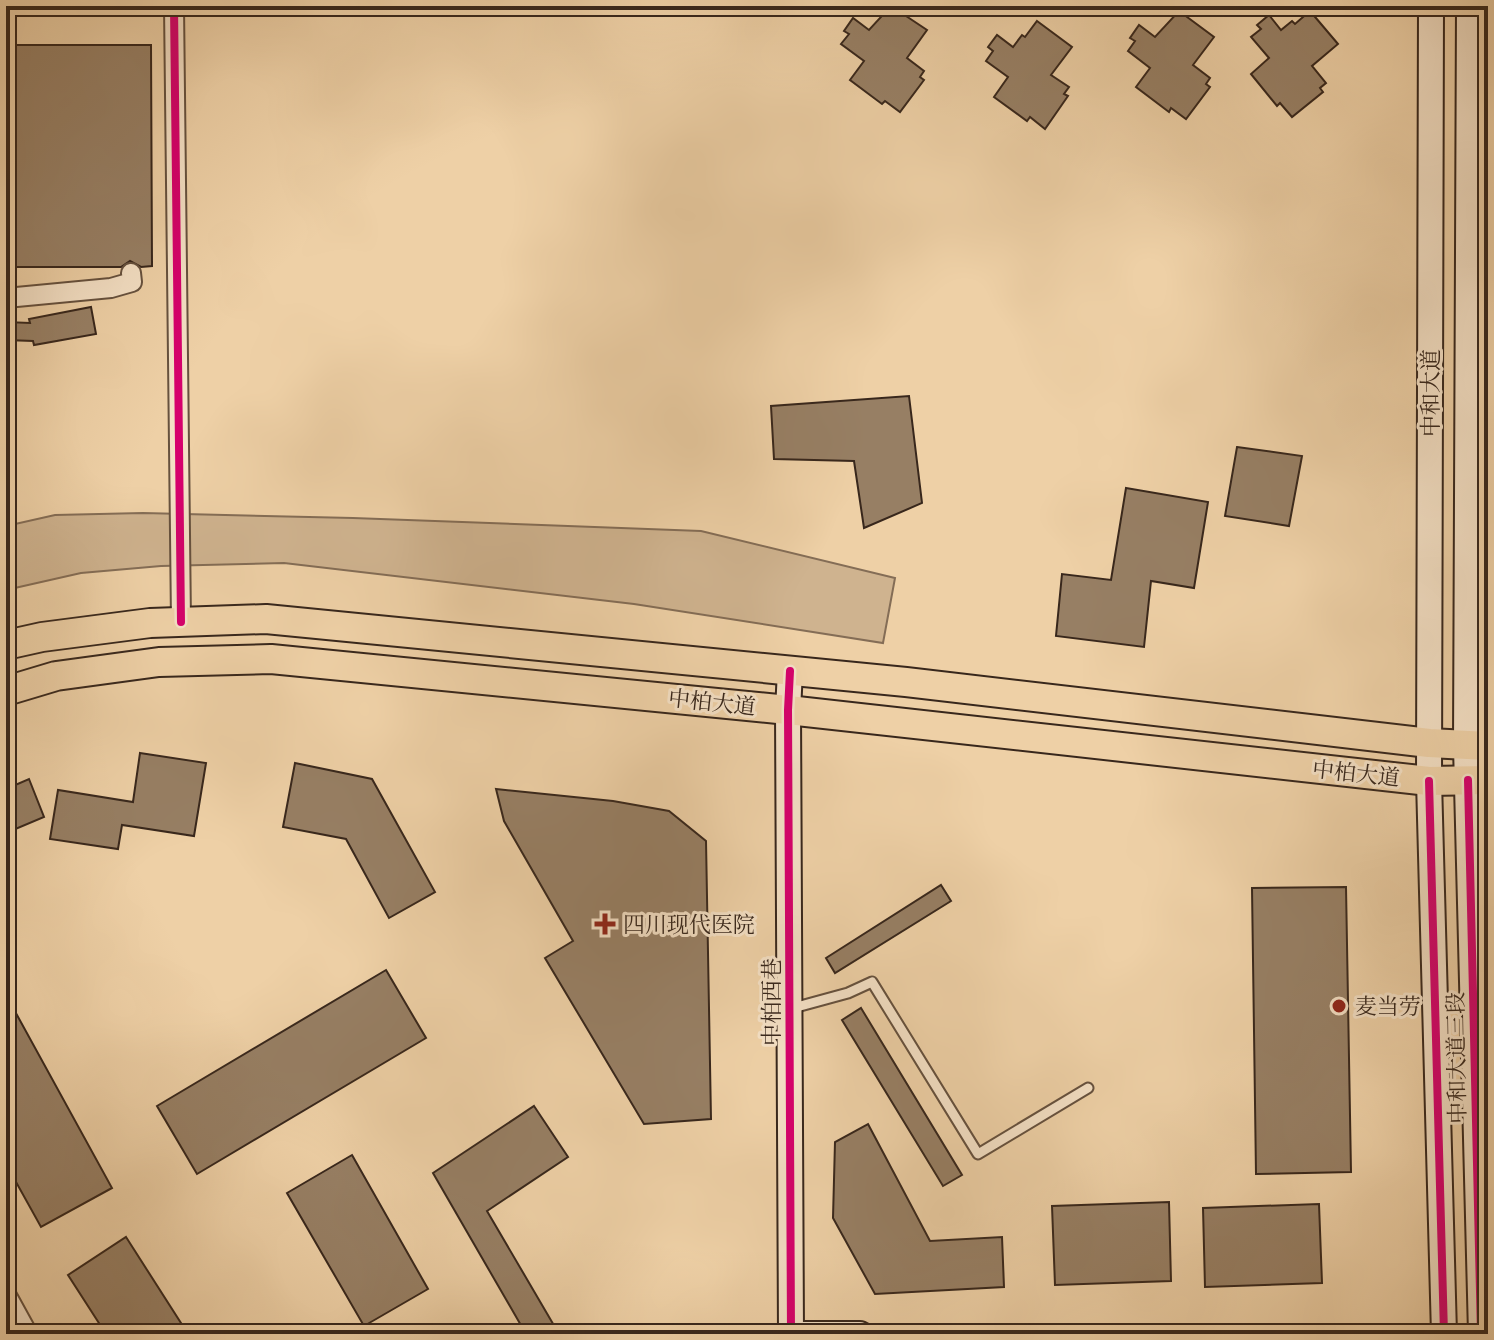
<svg xmlns="http://www.w3.org/2000/svg" width="1494" height="1340" font-family="'Old Standard TT','Noto Serif SC',serif">
	<style>
		.park { fill: #cfb38f; stroke: #846d56; stroke-width: 2 }
		.building { fill: #977f64; stroke: #38271c; stroke-width: 2 }
		.lines { fill: none; stroke-linecap: round; stroke-linejoin: round }
		.lane-casing { stroke: #66513e; stroke-width: 13 }
		.street-casing { stroke: #66513e; stroke-width: 22 }
		.secondary-casing { stroke: #38271c; stroke-width: 28 }
		.primary-casing { stroke: #38271c; stroke-width: 32 }
		.lane { stroke: #f4e0c5; stroke-width: 9 }
		.street { stroke: #f4e0c5; stroke-width: 18 }
		.secondary { stroke: #f4e0c5; stroke-width: 24 }
		.primary { stroke: #eed0a6; stroke-width: 28 }
		.cycleway-casing { stroke: #f4e0c5; stroke-width: 13 }
		.cycleway { stroke: #d6006c; stroke-width: 8 }
		.poi-dot { fill: #8f2418; stroke: #f4e0c5; stroke-width: 3 }
		.labels { text-anchor: middle; stroke-width: 6; stroke-linejoin: round; paint-order: stroke }
		.street-label { font-size: 22px; fill: #38271c; stroke: #f4e0c5 }
		.poi-label { font-size: 22px; fill: #38271c; stroke: #f4e0c5; text-anchor: start }
	</style>
	<rect width="100%" height="100%" fill="#eed0a6"/>
	<filter id="stains"><feTurbulence type="fractalNoise" baseFrequency=".0025" numOctaves="4"/><feColorMatrix values="0 0 0 0 .2 0 0 0 0 .09 0 0 0 0 .02 0 0 0 .5 -.17"/></filter>
	<radialGradient id="worn" r=".72"><stop offset=".6" stop-color="#630" stop-opacity="0"/><stop offset="1" stop-color="#630" stop-opacity=".3"/></radialGradient>
	<!-- park -->
	<polygon class="park" points="143,513 353,518 701,531 895,578 883,643 634,604 284,563 161,566 81,573 6,590 6,526 55,515"/>
	<!-- building -->
	<g class="building">
		<polygon points="891,6 927,30 907,58 924,71 920,77 924,80 900,112 885,101 882,104 850,80 864,61 841,44 849,34 844,31 853,18 869,30"/>
		<polygon points="1179,11 1214,37 1193,65 1210,78 1206,84 1210,87 1186,119 1171,108 1169,112 1136,87 1150,68 1128,51 1135,41 1130,38 1139,25 1155,37"/>
		<polygon points="1310,11 1338,44 1312,66 1326,83 1320,88 1323,92 1292,117 1280,103 1277,106 1251,74 1269,58 1251,37 1261,29 1257,25 1269,15 1281,30 1292,21 1295,24"/>
		<polygon points="1037,21 1072,47 1051,75 1069,87 1064,94 1068,96 1045,129 1030,117 1027,121 994,97 1008,77 986,61 993,51 988,47 997,35 1013,47 1022,35 1025,37"/>
		<polygon points="6,45 151,45 152,266 141,267 130,261 121,267 6,267"/>
		<polygon points="91,307 96,334 34,345 33,341 6,340 6,322 30,323 29,319"/>
		<polygon points="909,396 922,503 864,528 854,461 774,459 771,406"/>
		<polygon points="1237,447 1302,456 1289,526 1225,516"/>
		<polygon points="1126,488 1208,502 1194,588 1151,581 1144,647 1056,636 1062,574 1111,580"/>
		<polygon points="140,753 206,763 194,836 122,825 118,849 50,839 58,790 133,802"/>
		<polygon points="295,763 372,779 435,892 389,918 346,839 283,827"/>
		<polygon points="29,779 44,817 6,833 6,789"/>
		<polygon points="496,789 613,801 669,811 706,841 711,1119 644,1124 545,958 573,941 504,821"/>
		<polygon points="941,885 951,901 835,973 826,958"/>
		<polygon points="1346,887 1351,1172 1256,1174 1252,888"/>
		<polygon points="386,970 426,1038 197,1174 157,1106"/>
		<polygon points="6,995 112,1188 41,1227 6,1164"/>
		<polygon points="861,1008 962,1175 943,1186 842,1020"/>
		<polygon points="534,1106 568,1157 487,1211 559,1334 526,1334 433,1173"/>
		<polygon points="868,1124 930,1241 1002,1237 1004,1287 875,1294 833,1218 835,1142"/>
		<polygon points="352,1155 428,1289 364,1326 287,1193"/>
		<polygon points="1169,1202 1171,1281 1055,1285 1052,1206"/>
		<polygon points="1319,1204 1322,1283 1205,1287 1203,1208"/>
		<polygon points="126,1237 188,1334 106,1334 68,1275"/>
	</g>
	<g class="lines">
		<!-- lane casing -->
		<g class="lane-casing">
			<polyline id="lane" points="793,1008 848,993 872,982 978,1154 1088,1088"/>
		</g>
		<!-- street casing -->
		<g class="street-casing">
			<g id="street">
				<polyline points="174,6 181,622"/>
				<polyline points="6,298 111,288 132,282 131,273"/>
				<polyline points="6,1294 28,1334"/>
			</g>
		</g>
		<!-- secondary casing -->
		<g class="secondary-casing">
			<g id="secondary">
				<polyline points="1431,6 1429,781 1444,1334"/>
				<polyline points="1469,6 1466,746 1481,1334"/>
				<polyline points="790,671 788,710 791,1334"/>
				<polyline points="790,1334 860,1334"/>
			</g>
		</g>
		<!-- primary casing -->
		<g class="primary-casing">
			<g id="primary">
				<polyline points="6,645 42,637 150,623 266,619 906,682 1429,743 1488,746"/>
				<polyline points="6,691 56,676 159,662 271,659 788,710 1429,781 1488,780"/>
			</g>
		</g>
		<!-- lane -->
		<use href="#lane" class="lane"/>
		<!-- street -->
		<use href="#street" class="street"/>
		<!-- secondary -->
		<use href="#secondary" class="secondary"/>
		<!-- primary -->
		<use href="#primary" class="primary"/>
		<!-- cycleway casing -->
		<g class="cycleway-casing">
			<g id="cycleway">
				<polyline points="174,6 181,622"/>
				<polyline points="790,671 788,710 791,1334"/>
				<polyline points="1468,780 1481,1334"/>
				<polyline points="1429,781 1444,1334"/>
			</g>
		</g>
		<!-- cycleway -->
		<use href="#cycleway" class="cycleway"/>
	</g>
	<!-- markers -->
	<g class="poi-dot">
		<path d="M601 912h8v8h8v8h-8v8h-8v-8h-8v-8h8z"/>
		<circle cx="1339" cy="1006" r="8"/>
	</g>
	<g class="labels">
		<!-- street labels -->
		<g class="street-label">
			<text transform="translate(1430 393) rotate(-90)" y="8">中和大道</text>
			<text transform="translate(712 702) rotate(6)" y="8">中柏大道</text>
			<text transform="translate(1356 773) rotate(6)" y="8">中柏大道</text>
			<text transform="translate(771 1002) rotate(-90)" y="8">中柏西巷</text>
			<text transform="translate(1456 1058) rotate(-91)" y="8">中和大道三段</text>
		</g>
		<!-- poi labels -->
		<g class="poi-label">
			<text x="623" y="932">四川现代医院</text>
			<text x="1355" y="1014">麦当劳</text>
		</g>
	</g>
	<!-- margin -->
	<rect width="1494" height="1340" fill="none" stroke="#eed0a6" stroke-width="32"/>
	<rect x="8" y="8" width="1478" height="1324" fill="none" stroke="#38271c" stroke-width="4"/>
	<rect x="16" y="16" width="1462" height="1308" fill="none" stroke="#38271c" stroke-width="2"/>
	<rect width="100%" height="100%" filter="url(#stains)"/>
	<rect width="100%" height="100%" fill="url(#worn)"/>
</svg>
